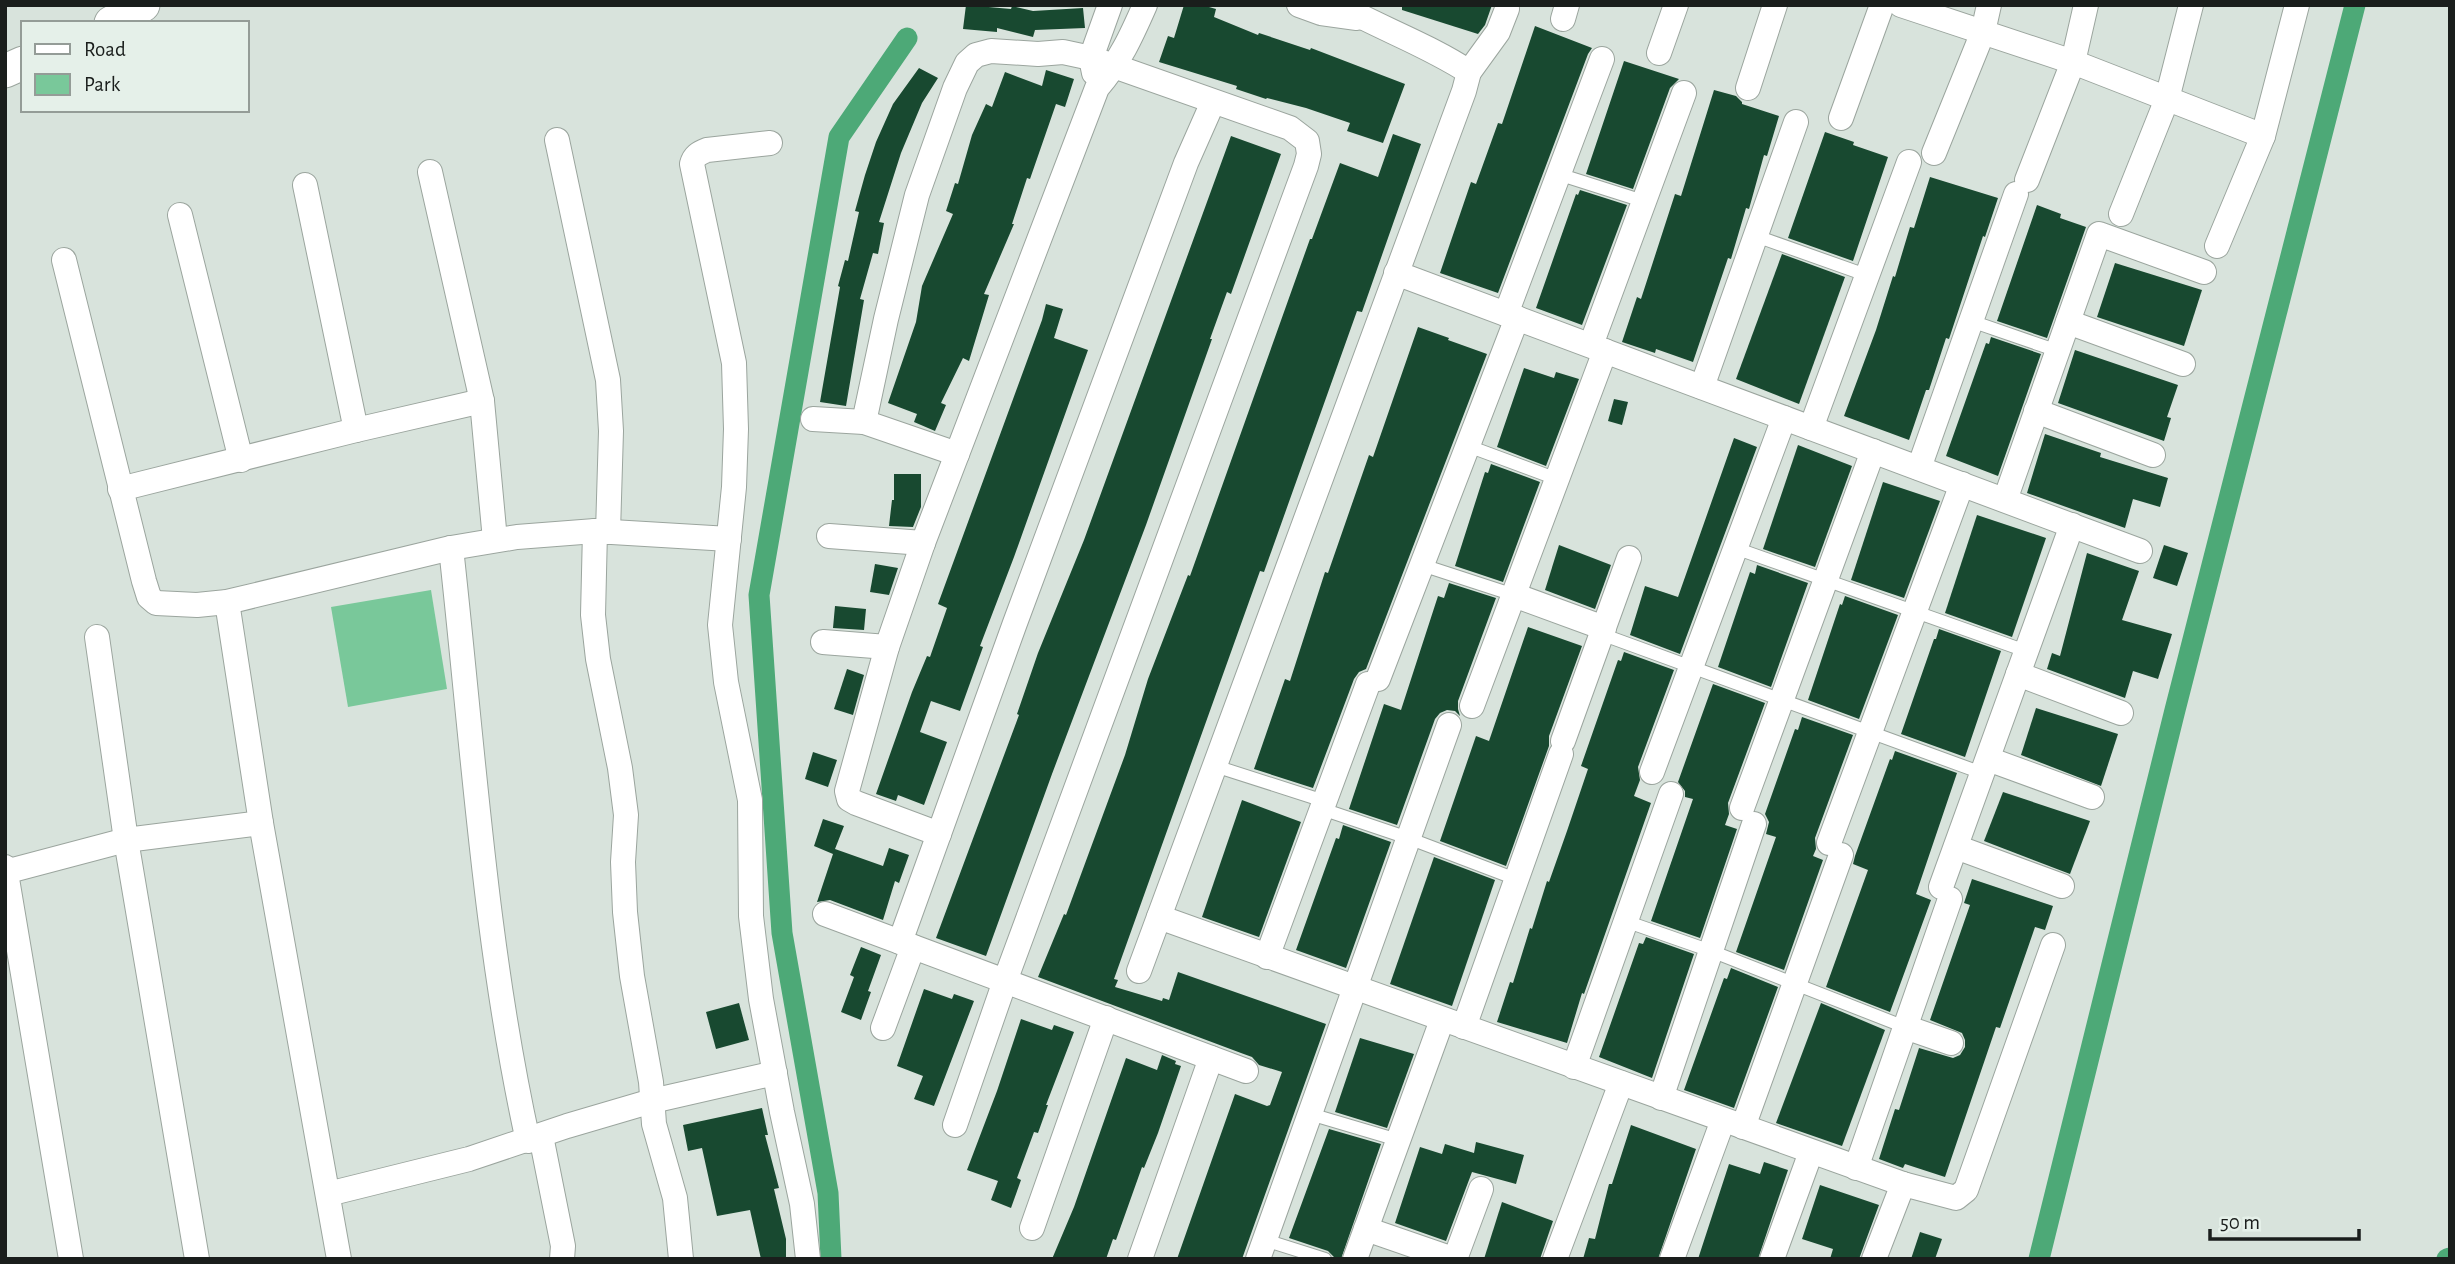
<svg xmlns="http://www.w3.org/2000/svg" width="2455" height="1264" font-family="'Alegreya Sans',sans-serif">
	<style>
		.green { fill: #79c89a }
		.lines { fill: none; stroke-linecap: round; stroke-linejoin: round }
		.canal { stroke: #4da977; stroke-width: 21 }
		.building { fill: #184930 }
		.lane-casing { stroke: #9ba59e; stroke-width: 14 }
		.street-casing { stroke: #9ba59e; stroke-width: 26 }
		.secondary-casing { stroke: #9ba59e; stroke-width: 35 }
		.lane { stroke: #fff; stroke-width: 12 }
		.street { stroke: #fff; stroke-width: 24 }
		.secondary { stroke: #fff; stroke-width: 33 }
	</style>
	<rect width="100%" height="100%" fill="#d8e3dc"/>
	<!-- green -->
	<polygon class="green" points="431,590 447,689 348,707 331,607"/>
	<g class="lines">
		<!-- canal -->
		<g class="canal">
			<polyline points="831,1259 828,1193 782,933 759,595 839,137 907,38"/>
			<polyline points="2039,1259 2175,710 2355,5"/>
			<polyline points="2447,1259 2450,1258"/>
		</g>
	</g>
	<!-- building -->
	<g class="building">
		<polygon points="966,5 1011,9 1012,6 1033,11 1083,8 1085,28 1035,30 1033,37 997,28 997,32 963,29"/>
		<polygon points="1184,5 1202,5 1216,9 1214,17 1258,35 1259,33 1310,50 1311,48 1405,84 1383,143 1347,131 1350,123 1306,108 1267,98 1266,99 1236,89 1237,86 1159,62 1168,36 1174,38"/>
		<polygon points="1402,5 1492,5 1485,25 1478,34 1402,10"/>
		<polygon points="1535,26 1592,48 1588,54 1498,293 1440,273 1471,182 1476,184 1498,123 1502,124"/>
		<polygon points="1624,61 1679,79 1670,88 1633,189 1586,174"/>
		<polygon points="919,68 938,78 922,103 901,153 879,222 884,223 878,254 873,253 860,299 864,300 846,406 820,402 840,287 838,286 845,260 848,261 859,212 855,211 865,175 876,142 893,104"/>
		<polygon points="1046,70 1074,79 1065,107 1056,104 1030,179 1027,178 1012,224 1014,224 984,294 989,295 969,361 963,358 941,403 946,405 935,431 914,422 917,414 888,403 916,322 922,286 953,214 946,211 955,183 958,184 972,135 986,104 992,107 1005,72 1042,86"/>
		<polygon points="1714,90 1736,96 1742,102 1742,104 1779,116 1767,156 1764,155 1749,209 1746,208 1731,259 1728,258 1693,362 1656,349 1655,353 1622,342 1637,297 1641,299 1675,194 1681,196"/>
		<polygon points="1825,132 1854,142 1853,145 1888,157 1853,261 1788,238"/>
		<polygon points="1393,134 1421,144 1362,312 1357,311 1264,572 1260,571 1114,979 1118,980 1115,987 1162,1001 1163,998 1169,1000 1178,972 1326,1024 1242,1259 1177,1259 1235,1094 1267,1106 1270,1105 1282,1072 1259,1065 1252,1057 1241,1053 1038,977 1064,914 1066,915 1125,755 1148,679 1188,575 1190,576 1310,239 1312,239 1340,163 1378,177"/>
		<polygon points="1231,136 1281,154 1231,294 1227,292 1210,339 1212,339 1146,525 1052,774 986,956 936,938 1019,715 1017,714 1038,653 1084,540"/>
		<polygon points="1930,177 1998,198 1985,237 1983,236 1949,339 1946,338 1929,390 1926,390 1909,440 1844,416 1876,330 1893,276 1895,277 1910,227 1914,228"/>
		<polygon points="1580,190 1627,205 1582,325 1536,308 1576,194 1578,195"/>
		<polygon points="2037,205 2061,214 2060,218 2086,227 2047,338 1997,321"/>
		<polygon points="1782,254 1845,277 1799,404 1736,379"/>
		<polygon points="2115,263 2202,290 2184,346 2097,317"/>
		<polygon points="1046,304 1063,309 1054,338 1088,350 1014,557 980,646 983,647 960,711 931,701 920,732 947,742 924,805 898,795 896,801 876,794 912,692 927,656 930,657 947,608 938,604 1042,320"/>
		<polygon points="1418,327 1449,338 1448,340 1487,354 1366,669 1359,672 1354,679 1313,788 1254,769 1285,679 1290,681 1325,572 1328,573 1369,455 1373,457"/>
		<polygon points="1991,337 2041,354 1998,476 1946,456 1986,343 1989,344"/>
		<polygon points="2075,350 2178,385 2167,417 2171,418 2164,441 2058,403"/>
		<polygon points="1524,368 1554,378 1556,372 1579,379 1546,466 1497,447"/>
		<polygon points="1614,399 1628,402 1622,425 1608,421"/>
		<polygon points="2045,434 2101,453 2100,457 2168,478 2160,507 2133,499 2125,528 2027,493"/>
		<polygon points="1734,438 1757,447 1680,654 1630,635 1645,586 1678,597"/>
		<polygon points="1798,445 1852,466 1815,567 1763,549"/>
		<polygon points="1491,464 1540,482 1503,582 1455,566 1485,472 1488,473"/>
		<polygon points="894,474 921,474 921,507 913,527 889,526 892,500 894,500"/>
		<polygon points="1883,482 1940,501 1904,598 1851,580"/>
		<polygon points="1977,515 2046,538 2012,637 1945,613"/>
		<polygon points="1559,545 1611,565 1595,609 1545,590"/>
		<polygon points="2164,545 2188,553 2177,586 2153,578"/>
		<polygon points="2087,553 2139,571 2122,620 2172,634 2158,679 2133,671 2125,698 2047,669 2052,653 2060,656"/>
		<polygon points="875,564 898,568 889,595 870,592"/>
		<polygon points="1757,565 1808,583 1771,687 1718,667 1750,572 1755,574"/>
		<polygon points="1449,583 1496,598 1458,701 1458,709 1460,716 1455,711 1447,710 1440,713 1435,719 1397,825 1349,809 1384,704 1401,710 1438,596 1444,598"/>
		<polygon points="1845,596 1898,615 1859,719 1808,700 1840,604 1842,605"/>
		<polygon points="835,606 866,609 864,630 833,628"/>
		<polygon points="1528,627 1582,646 1549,736 1549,746 1506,866 1440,841 1476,736 1489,741"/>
		<polygon points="1939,629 2001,651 1965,757 1901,734 1934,639 1936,639"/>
		<polygon points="1624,652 1674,670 1638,767 1640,780 1634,796 1651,803 1584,994 1582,993 1567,1043 1497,1022 1510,982 1513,983 1530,928 1532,929 1547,881 1549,882 1567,831 1588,769 1581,766 1618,660 1621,661"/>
		<polygon points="847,669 864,675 853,715 834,709"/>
		<polygon points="1713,684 1765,703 1728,803 1729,814 1725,825 1737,829 1700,938 1651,921 1693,799 1685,797 1685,791 1678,782"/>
		<polygon points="2036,708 2118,734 2101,786 2021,755"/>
		<polygon points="1802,717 1853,735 1815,838 1816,849 1813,856 1823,860 1784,970 1736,952 1776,837 1766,834 1769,822 1765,814 1795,729 1798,730"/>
		<polygon points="1895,751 1957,773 1916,894 1931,900 1890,1012 1826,987 1868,870 1853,864 1855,856 1890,759 1892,760"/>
		<polygon points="813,752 837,760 828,787 805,779"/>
		<polygon points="2003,792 2090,821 2070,874 1984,841"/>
		<polygon points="1242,800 1301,822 1259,937 1202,917"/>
		<polygon points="823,819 844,826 835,849 883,866 889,848 909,855 899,883 895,881 883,920 830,900 817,902 833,854 814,846"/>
		<polygon points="1343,825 1391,842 1346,968 1296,950 1336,838 1339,839"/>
		<polygon points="1434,857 1495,880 1452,1006 1390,984"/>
		<polygon points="1972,879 2053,906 2045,930 2035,927 2000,1028 1996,1027 1945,1177 1905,1164 1903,1168 1879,1159 1895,1109 1899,1110 1919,1048 1953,1058 1960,1055 1965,1047 1965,1040 1962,1033 1930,1020 1970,905 1964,903"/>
		<polygon points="1646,937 1694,954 1652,1078 1599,1057 1639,943 1643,944"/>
		<polygon points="861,947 881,955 868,991 871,992 861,1020 841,1012 854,977 850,975"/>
		<polygon points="1731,968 1778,987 1734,1108 1684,1090 1724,978 1727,979"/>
		<polygon points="924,989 952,999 954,994 974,1001 934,1106 914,1099 923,1076 897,1066"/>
		<polygon points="739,1003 749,1040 716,1049 706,1012"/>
		<polygon points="1821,1003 1885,1030 1842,1146 1776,1123"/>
		<polygon points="1021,1019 1052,1030 1054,1025 1074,1032 1046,1105 1048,1105 1038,1133 1034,1132 1017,1178 1021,1180 1011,1208 991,1200 998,1181 967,1170 997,1091"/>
		<polygon points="1360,1038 1414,1054 1387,1128 1335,1112"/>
		<polygon points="1162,1055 1176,1061 1175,1064 1181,1066 1158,1133 1144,1168 1142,1167 1116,1240 1113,1239 1106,1259 1052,1259 1074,1207 1126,1058 1157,1070"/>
		<polygon points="762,1108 768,1135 765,1135 779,1188 774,1189 786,1239 786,1259 761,1259 750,1210 717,1216 702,1148 688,1151 683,1125"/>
		<polygon points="1631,1125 1696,1149 1658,1259 1583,1259 1589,1238 1595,1239 1609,1184 1612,1184"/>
		<polygon points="1329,1129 1381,1144 1341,1259 1334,1257 1328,1251 1289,1238"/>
		<polygon points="1476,1142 1524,1155 1516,1184 1472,1172 1446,1241 1395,1223 1420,1147 1442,1154 1445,1144 1474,1153"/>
		<polygon points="1764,1162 1788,1170 1758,1259 1698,1259 1729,1164 1760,1174"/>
		<polygon points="1820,1185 1879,1205 1859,1259 1830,1259 1833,1249 1802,1239"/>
		<polygon points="1502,1202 1553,1221 1540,1259 1484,1259"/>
		<polygon points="1920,1232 1942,1239 1935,1259 1911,1259"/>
	</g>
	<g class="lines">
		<!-- lane casing -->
		<g class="lane-casing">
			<g id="lane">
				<polyline points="1558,174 1643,201"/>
				<polyline points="1756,236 1866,275"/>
				<polyline points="1971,321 2058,351"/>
				<polyline points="1468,446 1557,479"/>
				<polyline points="1735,548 2026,651"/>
				<polyline points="1422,565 1514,595"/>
				<polyline points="1601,634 1982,773"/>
				<polyline points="1215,766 1324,801"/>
				<polyline points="1322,809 1408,838 1516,879"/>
				<polyline points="1625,921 1711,951 1905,1027"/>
				<polyline points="1310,1114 1398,1140"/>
				<polyline points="1265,1240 1325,1259"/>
			</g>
		</g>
		<!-- street casing -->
		<g class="street-casing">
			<g id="street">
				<polyline points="1299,5 1321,13 1357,18"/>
				<path d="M 1339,5 C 1382,29 1428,45 1469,72"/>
				<polyline points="1901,5 2073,62 2263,136"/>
				<polyline points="1563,19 1567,5"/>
				<polyline points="1659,53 1676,5"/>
				<polyline points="1094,73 1091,58 1110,5"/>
				<polyline points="1748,88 1775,5"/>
				<polyline points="1841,118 1882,5"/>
				<polyline points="557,140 608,380 611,431 608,532"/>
				<path d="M 770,143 L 707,150 C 699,153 694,156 692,164 L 734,363 L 736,429 L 734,487 L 720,625 L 726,682 L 750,800 L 751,916 L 761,999 L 782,1112 L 802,1204 L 808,1259"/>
				<polyline points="1934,153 1983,32 1989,5"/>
				<polyline points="430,172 482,401 495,540"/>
				<polyline points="2027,180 2073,62 2086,5"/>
				<polyline points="305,185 356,430"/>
				<polyline points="2121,214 2167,99 2191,5"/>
				<polyline points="180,215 241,460"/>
				<polyline points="2217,246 2263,136 2297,5"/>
				<polyline points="64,260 144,581 149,597 156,603 197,605 227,602 451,548 517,537 595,531 729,539"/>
				<polyline points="1396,273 2140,551"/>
				<polyline points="1506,314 1602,59"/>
				<polyline points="2068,322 2183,364"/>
				<polyline points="1591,345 1684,93"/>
				<polyline points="1702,387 1796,122"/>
				<polyline points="2036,411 2153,455"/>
				<polyline points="813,419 864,422 957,454"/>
				<polyline points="864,422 886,319 917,195 955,88 967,63 976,55 991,51 1038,54 1063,52 1091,58 1290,128 1307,141 1309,154 1306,166 1005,981 955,1125"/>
				<polyline points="1811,428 1909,162"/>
				<polyline points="1919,468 2016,194"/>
				<polyline points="120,489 356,430 482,401"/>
				<polyline points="2005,500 2099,234 2204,272"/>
				<polyline points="595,531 593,615 598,659 620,768 626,815 623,862 625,912 632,976 651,1082 654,1124 675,1198 681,1259"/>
				<polyline points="829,536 923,543"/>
				<path d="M 451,548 C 473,746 485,946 528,1141"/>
				<polyline points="1514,595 1604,628"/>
				<polyline points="227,602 261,823 339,1259"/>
				<polyline points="97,637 126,840 197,1259"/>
				<polyline points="823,642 887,647"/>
				<polyline points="2018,674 2121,713"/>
				<polyline points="1378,679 1517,318"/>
				<polyline points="1472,706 1605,351"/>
				<polyline points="1563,741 1629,558"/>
				<polyline points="1988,759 2092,797"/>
				<polyline points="1652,772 1784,418"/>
				<polyline points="1742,808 1873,451"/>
				<path d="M 939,834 L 856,803 L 849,799 L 847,791 L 887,647 L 923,543 L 1097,88 C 1120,61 1131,37 1145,5"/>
				<polyline points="1829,843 1962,484"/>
				<polyline points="1956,847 2062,886"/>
				<polyline points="5,867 71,1259"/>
				<polyline points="5,872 126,840 261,823"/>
				<polyline points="1941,887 2072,525"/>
				<polyline points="825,914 1246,1071"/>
				<polyline points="1159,917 1903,1184 1956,1198 1966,1190 2053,945"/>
				<polyline points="900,942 1015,623 1186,163 1213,102"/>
				<polyline points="1267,957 1368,684"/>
				<polyline points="1139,971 1464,91 1469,72 1498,32 1507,9"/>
				<polyline points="1464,1027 1561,754"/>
				<polyline points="1905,1027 1951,1043"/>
				<polyline points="883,1028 913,947"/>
				<polyline points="1574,1067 1671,794"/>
				<polyline points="1661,1098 1754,824"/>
				<polyline points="1743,1127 1841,855"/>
				<polyline points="541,1136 563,1246 562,1259"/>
				<polyline points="1856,1168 1950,899"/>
				<polyline points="328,1194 469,1159 567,1126 652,1101 775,1073"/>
				<polyline points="1032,1228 1106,1018"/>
				<polyline points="1366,1229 1453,1259"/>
				<polyline points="1140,1259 1211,1058"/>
				<polyline points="1258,1259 1449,725"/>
				<polyline points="1355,1259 1442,1020"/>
				<polyline points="1455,1259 1481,1189"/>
				<polyline points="1555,1259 1621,1083"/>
				<polyline points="1672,1259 1723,1120"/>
				<polyline points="1772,1259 1811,1152"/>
				<polyline points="1874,1259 1903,1184"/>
			</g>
		</g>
		<!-- secondary casing -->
		<g class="secondary-casing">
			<g id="secondary">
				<polyline points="111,23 143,5"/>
				<polyline points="5,71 23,63"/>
			</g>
		</g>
		<!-- lane -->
		<use href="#lane" class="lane"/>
		<!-- street -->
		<use href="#street" class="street"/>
		<!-- secondary -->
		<use href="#secondary" class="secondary"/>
	</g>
	<!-- border -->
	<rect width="2455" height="1264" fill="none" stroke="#1a1e1c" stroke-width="14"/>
	<!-- legend -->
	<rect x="21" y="21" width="228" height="91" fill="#e5f0e9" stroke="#949c97" stroke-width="2"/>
	<rect x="35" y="44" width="35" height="10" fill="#ffffff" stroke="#949c97" stroke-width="2"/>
	<text x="84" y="56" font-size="21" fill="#1a1e1c">Road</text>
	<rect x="35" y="74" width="35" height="21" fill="#79c89a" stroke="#949c97" stroke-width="2"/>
	<text x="84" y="91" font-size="21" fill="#1a1e1c">Park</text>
	<!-- scale -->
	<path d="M2210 1229v10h149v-10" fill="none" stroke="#1a1e1c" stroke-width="3.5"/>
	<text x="2220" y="1229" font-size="21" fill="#1a1e1c" stroke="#e5f0e9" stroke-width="5" paint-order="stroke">50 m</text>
</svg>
